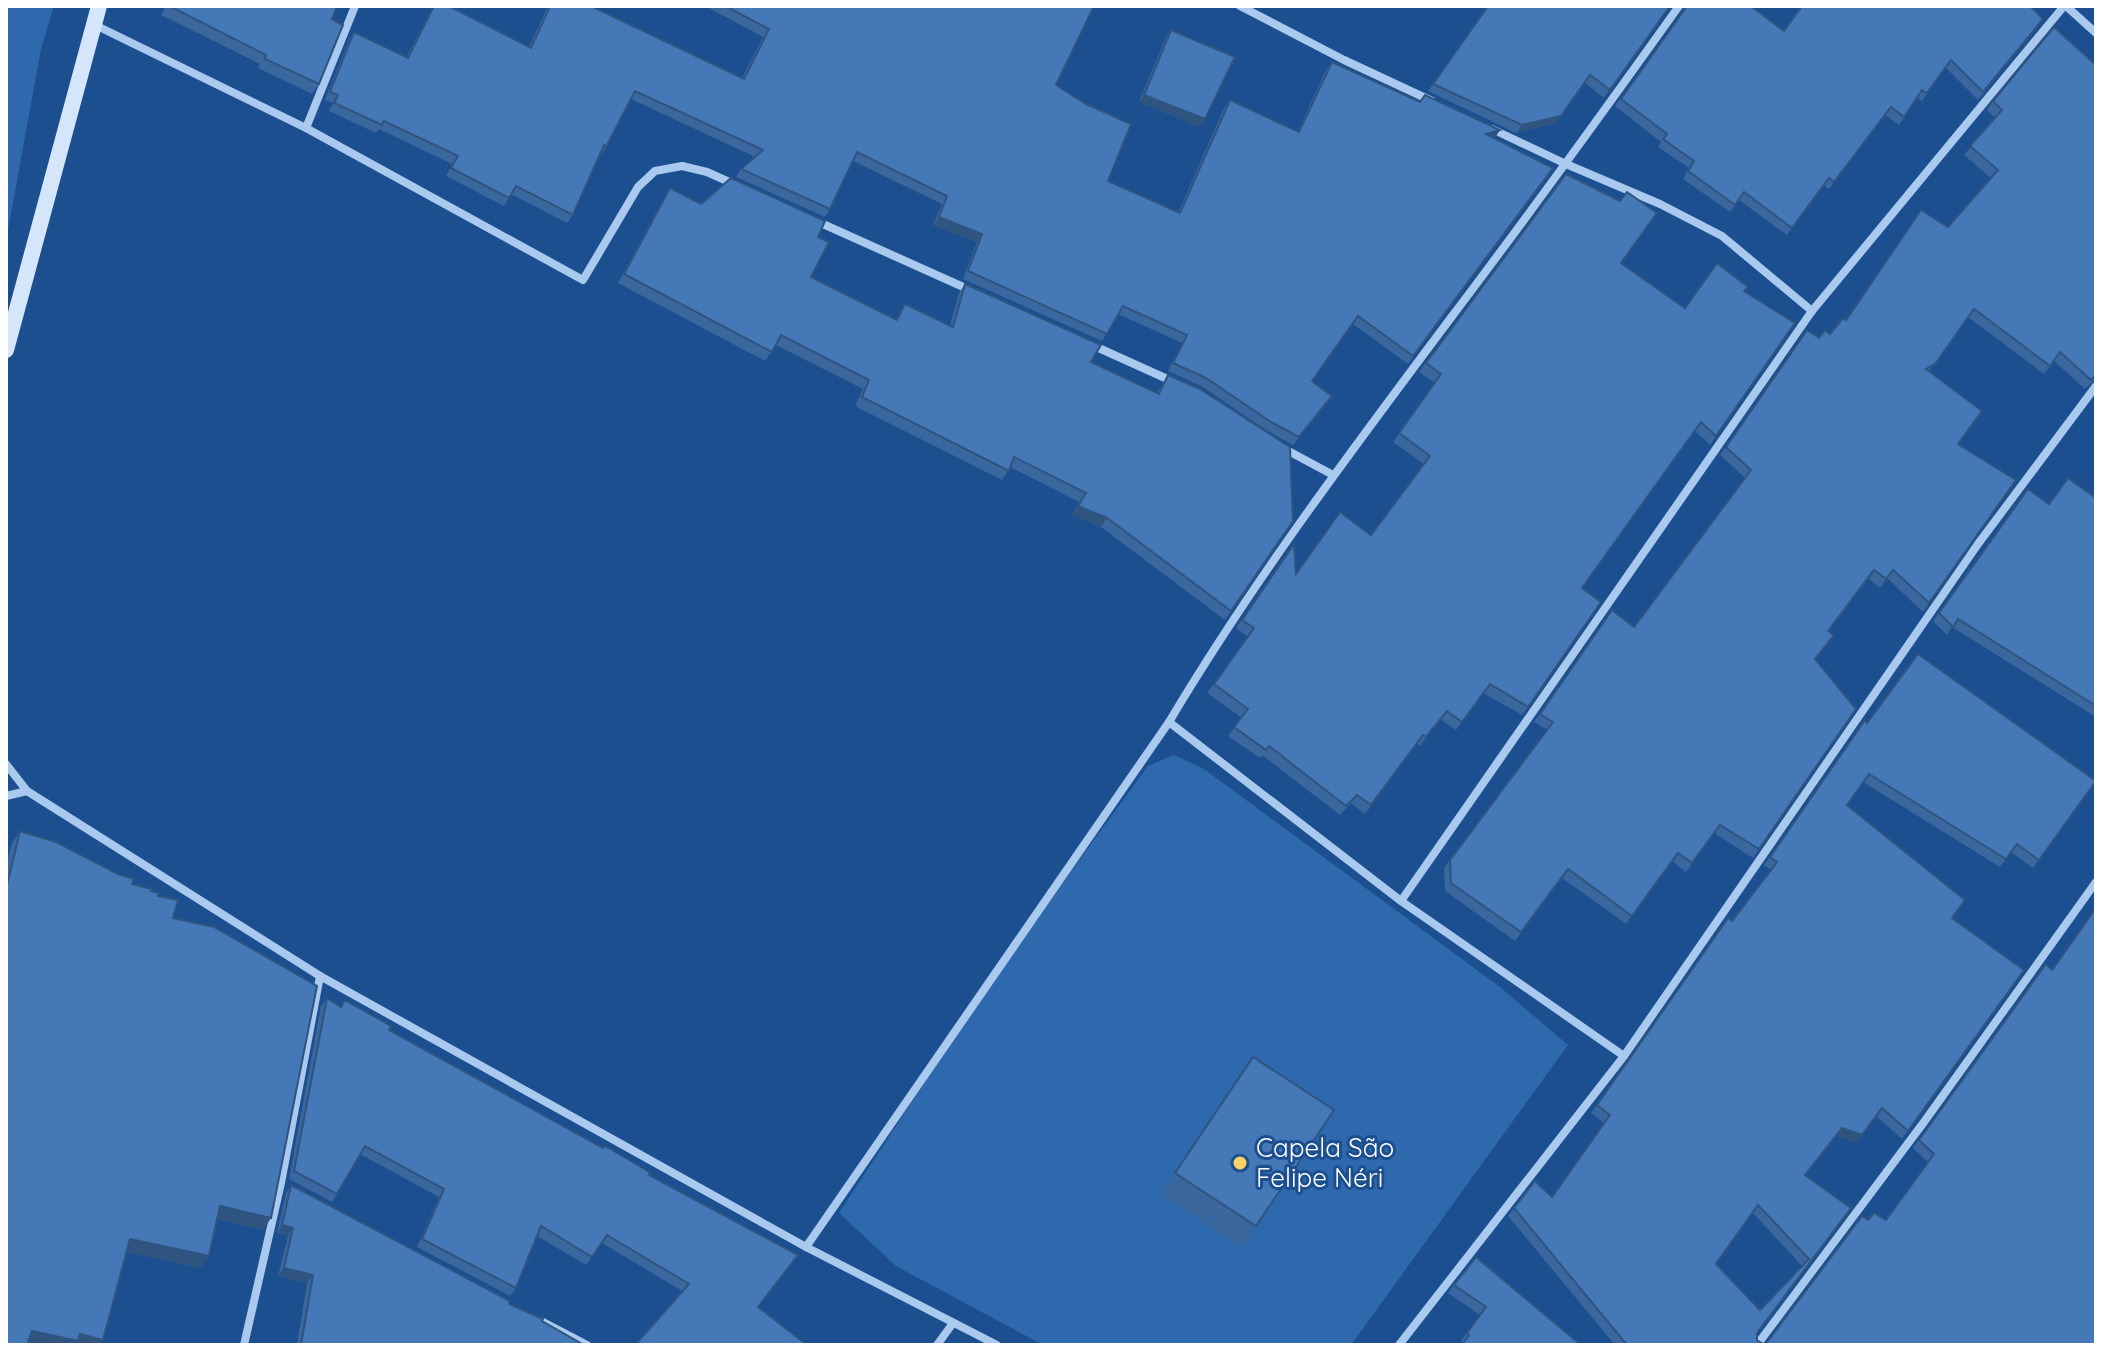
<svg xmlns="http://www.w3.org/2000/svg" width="2102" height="1351" font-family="Quicksand,sans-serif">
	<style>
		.green { fill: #2e69ad }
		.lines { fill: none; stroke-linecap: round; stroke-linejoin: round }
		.minor { stroke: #a9c9ee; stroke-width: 8 }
		.secondary { stroke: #d6e6fa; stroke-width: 16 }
		.wall { fill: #3a679d; fill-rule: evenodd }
		.shaded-wall { fill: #305480 }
		.building { fill: #4478b7; stroke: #305480; stroke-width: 2; fill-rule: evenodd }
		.poi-dot { fill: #ffd166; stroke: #1b4f8f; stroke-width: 3 }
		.labels { text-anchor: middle; stroke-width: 6; stroke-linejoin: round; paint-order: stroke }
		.poi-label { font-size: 26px; fill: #fff; stroke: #1b4f8f; text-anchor: start }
	</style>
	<rect width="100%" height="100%" fill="#1b4f8f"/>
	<!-- green -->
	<g class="green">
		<polygon points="7,6 54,6 41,49 6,241"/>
		<polygon points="1174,755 1204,769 1500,987 1568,1045 1351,1345 1043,1345 896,1266 839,1213 991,981 1148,766"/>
	</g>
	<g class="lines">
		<!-- minor -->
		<g class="minor">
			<polyline points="1240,6 1344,60 1432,101"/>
			<polyline points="2066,6 2096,33"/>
			<polyline points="93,24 306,128 583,280 638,187 655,171 682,166 707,172 736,185"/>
			<polyline points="306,128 355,6"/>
			<polyline points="1492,129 1566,164 1660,204 1722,236 1812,311"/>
			<polyline points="814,220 970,290"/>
			<polyline points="1092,345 1174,382"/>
			<polyline points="1281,447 1333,475"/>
			<polyline points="1169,722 1401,901 1624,1056"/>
			<polyline points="6,764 27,791 320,976 806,1247 997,1345"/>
			<polyline points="6,796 27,791"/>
			<polyline points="1401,901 1812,311 2064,6"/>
			<path d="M 806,1247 L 1169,722 C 1253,581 1352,450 1450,319 C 1528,216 1604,111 1679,6"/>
			<polyline points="543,1322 587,1345"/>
			<polyline points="244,1345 281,1183 320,976"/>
			<polyline points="937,1345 953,1323"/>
			<polyline points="1399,1345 1624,1056 1978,544 2096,386"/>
			<polyline points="1757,1345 1924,1122 2096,882"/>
		</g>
		<!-- secondary -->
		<polyline class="secondary" points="6,350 99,6"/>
	</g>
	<!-- wall -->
	<g class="wall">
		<polygon points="166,6 337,6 332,19 319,84 312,94 258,68 260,64 161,15"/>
		<polygon points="433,6 449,6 529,47 548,6 591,6 742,78 763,37 705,6 1094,6 1056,85 1108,181 1178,213 1224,108 1230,100 1298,131 1326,70 1332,62 1495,138 1553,168 1408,364 1353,324 1312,381 1332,396 1293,445 1266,430 1201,386 1168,371 1182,343 1118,314 1102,341 963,279 977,242 933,225 942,204 853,161 830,209 825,217 736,177 741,169 755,157 631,99 606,147 601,155 600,154 573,215 567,223 511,194 504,206 446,176 452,164 379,129 376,133 329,111 333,103 325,100 349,40 354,32 406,58"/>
		<polygon points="1488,6 1670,6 1604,98 1584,82 1556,123 1516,133 1428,91"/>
		<polygon points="1685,6 1751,6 1784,31 2038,26 1978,100 1946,68 1922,101 1917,98 1899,125 1885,115 1829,189 1823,185 1787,235 1739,200 1730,212 1683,179 1689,168 1658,147 1661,142 1615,106 1685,10"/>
		<polygon points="1171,30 1200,127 1139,102 1166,37"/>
		<polygon points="2096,65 2096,378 2085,389 2054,361 2044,374 1968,317 1929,371 1958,444 2016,480 1923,612 1887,578 1880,588 1868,578 1829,631 1834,635 1815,660 1856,709 1753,858 1714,833 1686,872 1672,861 1626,924 1562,878 1515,941 1445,891 1444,868 1547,730 1534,722 1612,610 1634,627 1745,478 1720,455 1807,330 1819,338 1830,334 1948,227 1991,178 1964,155 1995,118 1987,110 1993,101"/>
		<polygon points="1566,174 1621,263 1685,308 1746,292 1795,323 1710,445 1695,431 1582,588 1601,602 1522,715 1483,693 1456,730 1440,719 1420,746 1417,744 1365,814 1351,803 1340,815 1262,755 1260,758 1228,736 1242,718 1207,693 1248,637 1236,628 1294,544 1296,574 1371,535 1424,464 1393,442 1435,383 1419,372"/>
		<polygon points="670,188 701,204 818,237 811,277 896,319 905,304 950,325 959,293 965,284 1091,362 1157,393 1168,375 1293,521 1225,620 1101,527 1072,515 1079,502 1010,467 1002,480 855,406 863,389 776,345 765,361 618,283 664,197"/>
		<polygon points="2028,489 2049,504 2096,498 2096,717 1952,627 1947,635 1933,621"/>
		<path d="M 1865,720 L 1867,723 L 2096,781 L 2033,868 L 2011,852 L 2000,867 L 1863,782 L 1847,805 L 1952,918 L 2024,970 L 1902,1139 L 1876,1116 L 1856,1143 L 1837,1136 L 1806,1175 L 1851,1208 L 1757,1333 L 1757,1340 L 1763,1344 L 1768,1341 L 1868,1220 L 1886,1220 L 1928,1162 L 1913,1148 L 2046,964 L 2052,970 L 2096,1345 L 1615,1345 L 1508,1216 L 1535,1181 L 1552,1197 L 1604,1123 L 1591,1113 L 1728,918 L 1732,921 L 1771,870 L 1764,865 ZM 1753,1213 L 1802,1266 L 1760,1310 L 1716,1264 Z"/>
		<polygon points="20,831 132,884 151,891 158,896 173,918 263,1230 217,1219 201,1268 127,1252 99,1345 33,1345 28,1344 6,1345 6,866 12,843"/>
		<polygon points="327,998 341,1007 345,1000 389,1030 649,1175 798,1255 682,1291 602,1243 586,1265 537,1236 516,1288 510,1296 417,1247 439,1197 360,1154 332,1202 289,1179 321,1006"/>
		<polygon points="1238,1078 1256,1226 1242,1247 1161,1194"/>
		<polygon points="291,1185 509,1304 542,1321 584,1345 297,1345 307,1283 278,1276 288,1236 277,1233 286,1193"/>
		<polygon points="1476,1257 1581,1345 1463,1343 1461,1341 1480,1315 1448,1293"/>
	</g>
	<!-- shaded-wall -->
	<g class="shaded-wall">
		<polygon points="1144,95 1205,119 1200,127 1139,102"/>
		<polygon points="1561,116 1556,123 1516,133 1522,125"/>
		<polygon points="1500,130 1495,138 1486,134"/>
		<polygon points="939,217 982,234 977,242 933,225"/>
		<polygon points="1078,506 1107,518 1101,527 1072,515"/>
		<polygon points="1882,1108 1856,1143 1837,1136 1800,1183 1842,1128"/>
		<polygon points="220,1206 271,1218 263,1230 212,1218"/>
		<polygon points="282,1225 293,1228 288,1236 277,1233"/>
		<polygon points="130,1239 209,1256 201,1268 122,1251"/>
		<polygon points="284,1268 313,1275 307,1283 278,1276"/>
		<polygon points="32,1331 80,1334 103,1340 99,1345 33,1345 24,1343"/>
	</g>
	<!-- building -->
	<g class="building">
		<polygon points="169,6 337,6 332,19 343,25 319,84 265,59 266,55"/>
		<polygon points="434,6 449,6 531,48 550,6 591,6 744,79 769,29 725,6 1094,6 1056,85 1086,104 1131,124 1108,181 1180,213 1230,100 1299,132 1332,62 1420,102 1425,95 1500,130 1486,134 1553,168 1413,356 1358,316 1312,381 1332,396 1299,437 1271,422 1206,378 1173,363 1187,335 1123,306 1107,334 968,271 982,234 939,217 947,196 857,152 830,209 741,169 763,150 635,91 606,147 604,145 573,215 516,186 509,198 451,168 458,156 384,121 382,125 334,103 338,95 330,92 354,32 408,58"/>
		<polygon points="1488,6 1670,6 1610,90 1590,75 1561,116 1522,125 1433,84"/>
		<polygon points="1687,6 1751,6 1784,31 1802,6 2030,6 2043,19 1983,92 1951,60 1927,93 1922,90 1904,117 1891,107 1834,182 1829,178 1792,228 1744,192 1735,205 1688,171 1694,161 1663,139 1667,134 1621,99"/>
		<polygon points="2054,27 2096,65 2096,375 2091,380 2060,352 2050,366 1974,309 1935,364 1926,369 1982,411 1958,444 2016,480 1929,603 1893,570 1886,579 1874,570 1828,631 1834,635 1815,659 1856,709 1759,849 1720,825 1692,863 1678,853 1632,916 1568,869 1521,932 1451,883 1450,860 1553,722 1540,714 1612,610 1634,627 1751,470 1726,447 1807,330 1819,338 1825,330 1830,334 1843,318 1846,320 1921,210 1948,227 1998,170 1970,146 2002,110 1993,101"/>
		<polygon points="1171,30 1235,57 1205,119 1144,95"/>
		<polygon points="1566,174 1620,201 1627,192 1657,213 1621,263 1685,308 1717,263 1748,287 1744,291 1795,323 1716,436 1701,422 1582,588 1601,602 1528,707 1490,684 1462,722 1447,711 1426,737 1423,735 1371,805 1357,795 1346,806 1269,746 1266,750 1234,727 1248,709 1214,684 1254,628 1242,620 1294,544 1296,574 1340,512 1371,535 1430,456 1399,433 1441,374 1426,363"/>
		<polygon points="731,178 825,221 818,237 829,242 811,277 897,320 905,304 953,327 965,284 1101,345 1091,362 1159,394 1168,375 1200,389 1290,447 1293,521 1231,611 1107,518 1078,506 1086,493 1014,457 1009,471 862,397 869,380 781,335 772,352 624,274 670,188 701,204"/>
		<polygon points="2068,478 2096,498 2096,706 1958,619 1953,627 1939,613 2028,489 2049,504"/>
		<path d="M 1918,654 L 2096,781 L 2039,860 L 2017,844 L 2006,859 L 1869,774 L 1847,805 L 1965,900 L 1952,918 L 2024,970 L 1908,1131 L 1882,1108 L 1862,1135 L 1842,1128 L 1805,1175 L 1851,1208 L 1757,1333 L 1757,1340 L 1763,1344 L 1768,1341 L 1862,1216 L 1868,1220 L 1874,1213 L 1886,1220 L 1934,1154 L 1919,1140 L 2046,964 L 2052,970 L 2096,908 L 2096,1345 L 1627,1345 L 1514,1208 L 1535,1181 L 1552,1197 L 1610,1115 L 1597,1105 L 1728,918 L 1732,921 L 1777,862 L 1770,857 L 1865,720 L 1867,723 ZM 1758,1205 L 1809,1259 L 1760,1310 L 1716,1264 Z"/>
		<polygon points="20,831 56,842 118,874 134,879 132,884 152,889 151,891 159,893 158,896 178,900 173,918 214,927 317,986 271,1218 220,1206 209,1256 130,1239 103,1340 80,1334 78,1341 32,1331 27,1345 6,1345 6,889"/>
		<polygon points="327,998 341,1007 345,1000 391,1026 389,1030 603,1148 605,1146 619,1154 651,1173 649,1175 798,1255 758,1307 807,1345 635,1345 689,1284 607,1235 592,1257 541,1226 516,1288 422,1239 444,1189 365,1146 337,1194 294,1171"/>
		<polygon points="1253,1057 1334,1110 1256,1226 1175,1173"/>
		<polygon points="291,1185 510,1301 509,1304 543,1319 542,1321 584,1345 301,1345 313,1275 284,1268 293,1228 282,1225"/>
		<polygon points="1476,1257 1581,1345 1462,1345 1469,1335 1467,1333 1486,1307 1454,1285"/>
	</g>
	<!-- markers -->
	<circle class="poi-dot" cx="1240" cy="1163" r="8"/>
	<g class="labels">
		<!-- poi labels -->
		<g class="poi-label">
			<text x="1256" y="1157">Capela São<tspan x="1256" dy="30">Felipe Néri</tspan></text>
		</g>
	</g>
	<!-- border -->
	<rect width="2102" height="1351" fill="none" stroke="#ffffff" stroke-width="16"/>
</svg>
